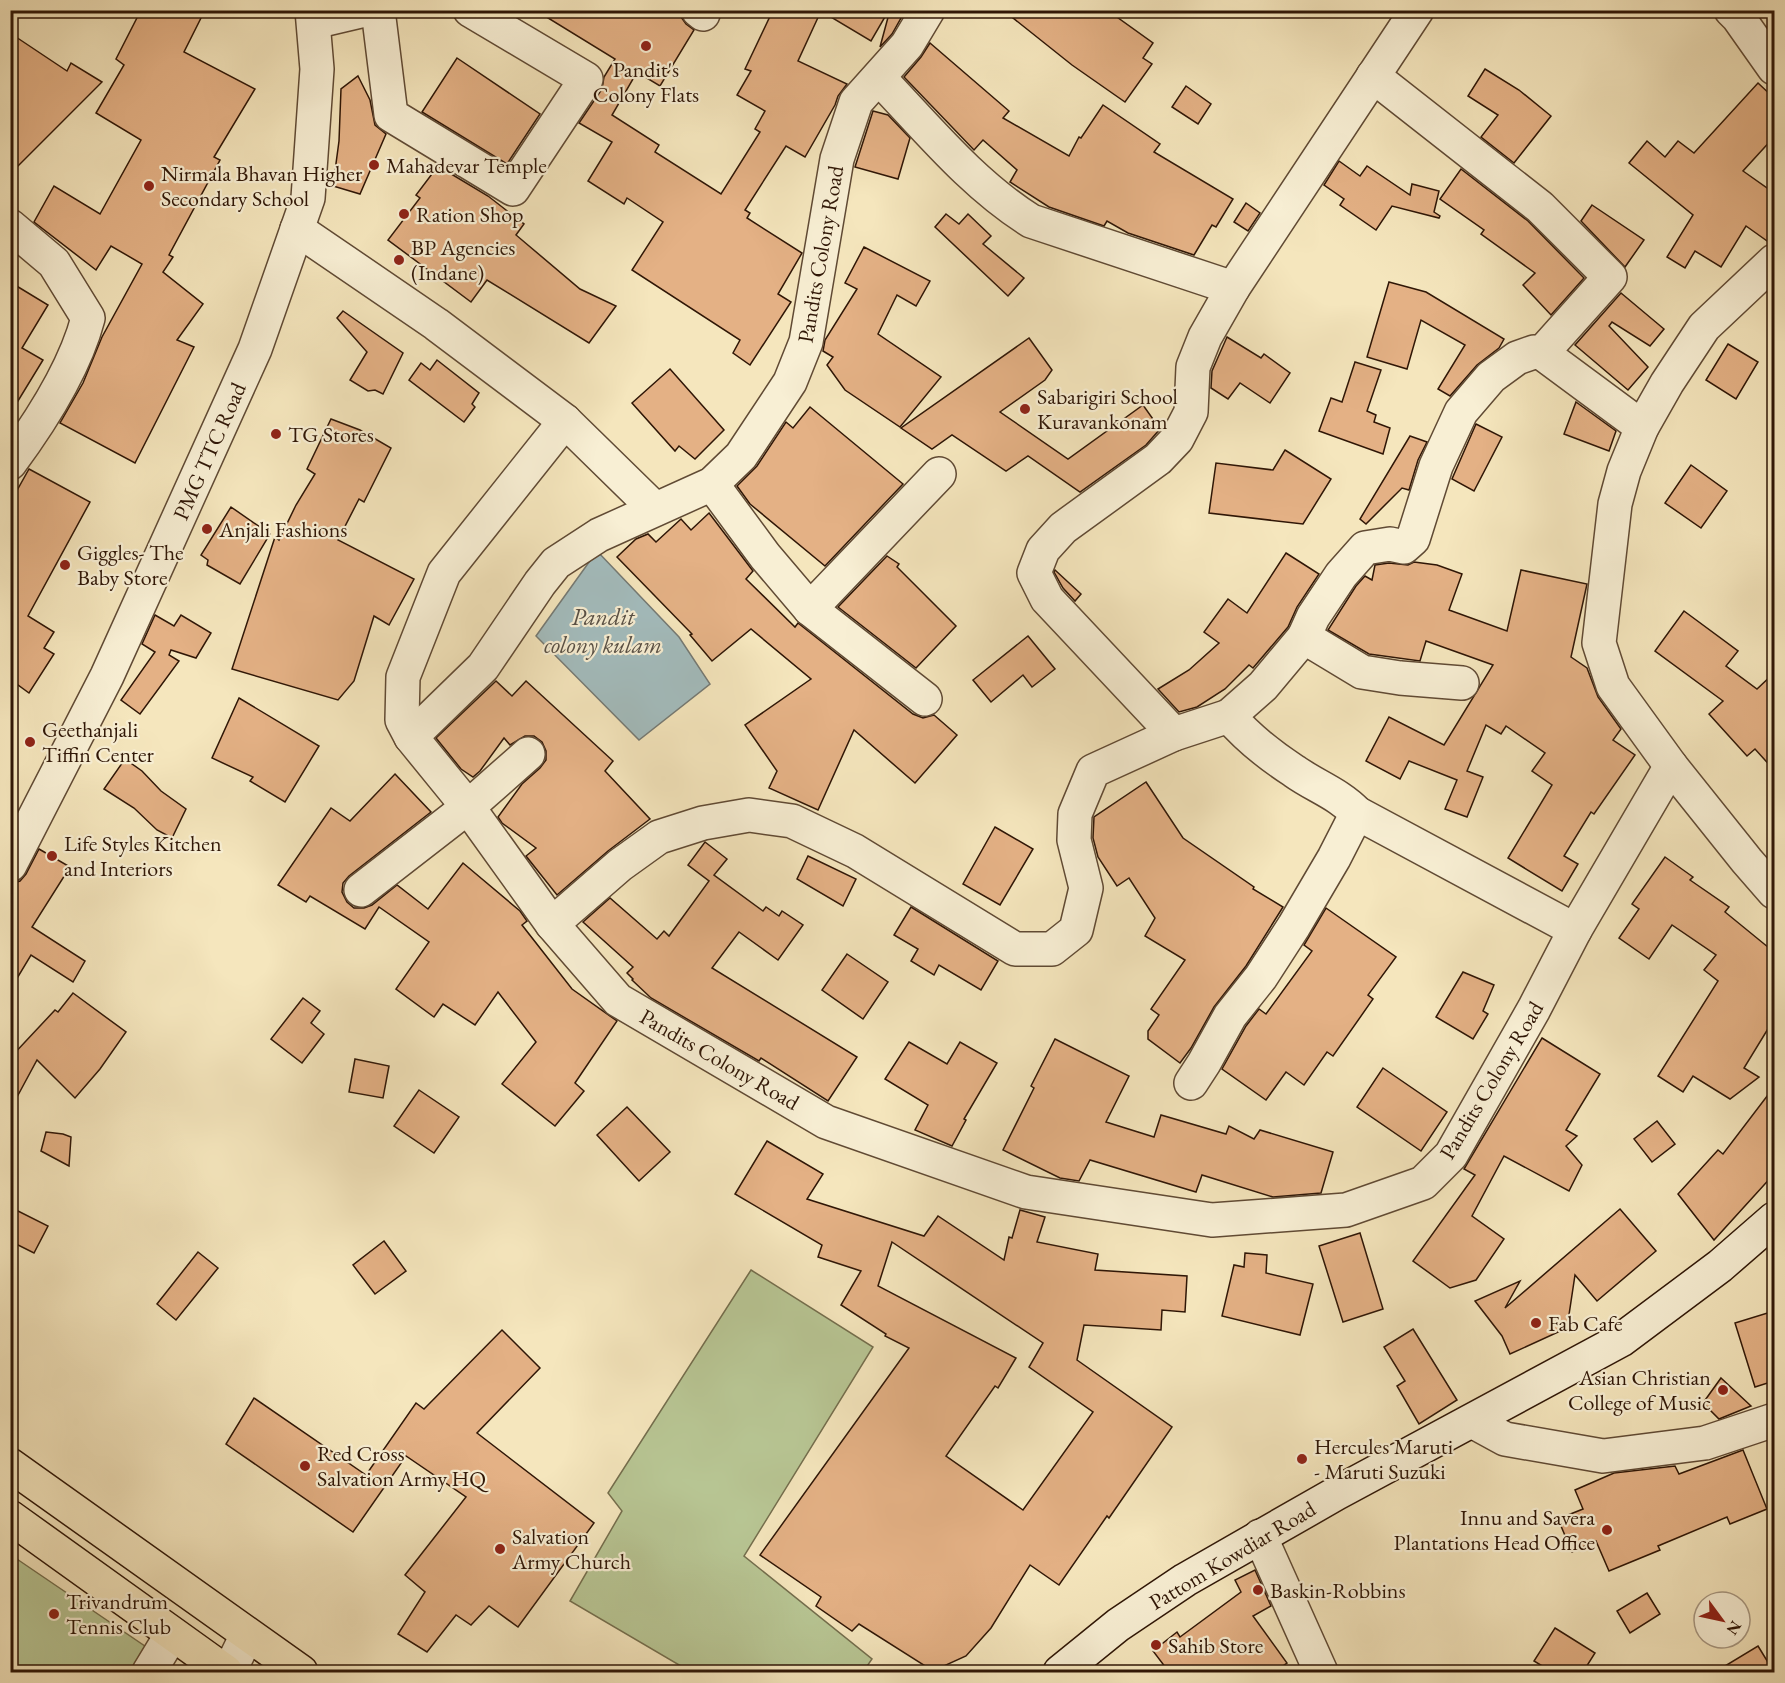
<svg xmlns="http://www.w3.org/2000/svg" width="1785" height="1683" font-family="'EB Garamond',serif">
	<style>
		.green { fill: #b8c694; stroke: #746e4d; stroke-width: 1.5 }
		.water { fill: #a3bcbd; stroke: #757a74; stroke-width: 1.5 }
		.building { fill: #e4b185; stroke: #2f1606; stroke-width: 1.5; fill-rule: evenodd }
		.lines { fill: none; stroke-linecap: round; stroke-linejoin: round }
		.minor-casing { stroke: #604a34; stroke-width: 36 }
		.tertiary-casing { stroke: #604a34; stroke-width: 36 }
		.secondary-casing { stroke: #2f1606; stroke-width: 36 }
		.primary-casing { stroke: #2f1606; stroke-width: 36 }
		.minor { stroke: #f8efd4; stroke-width: 33 }
		.tertiary { stroke: #f8efd4; stroke-width: 33 }
		.secondary { stroke: #f8efd4; stroke-width: 33 }
		.primary { stroke: #f5e6bd; stroke-width: 33 }
		.poi-dot { fill: #8f2418; stroke: #f8efd4; stroke-width: 2 }
		.labels { text-anchor: middle; stroke-width: 4.5; stroke-linejoin: round; paint-order: stroke }
		.poi-label { font-size: 22px; fill: #2f1606; stroke: #f8efd4; text-anchor: start }
		.street-label { font-size: 22px; fill: #2f1606; stroke: #f8efd4 }
		.water-label { font-size: 24px; font-style: italic; fill: #585046; stroke: #f8efd4 }
	</style>
	<rect width="100%" height="100%" fill="#f5e6bd"/>
	<filter id="stains"><feTurbulence type="fractalNoise" baseFrequency=".00333" numOctaves="4"/><feColorMatrix values="0 0 0 0 .2 0 0 0 0 .09 0 0 0 0 .02 0 0 0 .5 -.17"/></filter>
	<radialGradient id="worn" r=".72"><stop offset=".6" stop-color="#630" stop-opacity="0"/><stop offset="1" stop-color="#630" stop-opacity=".3"/></radialGradient>
	<!-- green -->
	<g class="green">
		<polygon points="751,1270 873,1347 744,1556 872,1659 863,1672 691,1672 570,1601 622,1511 608,1493"/>
		<polygon points="11,1555 183,1672 11,1672"/>
	</g>
	<!-- water -->
	<polygon class="water" points="597,551 679,637 710,684 639,740 536,636"/>
	<!-- building -->
	<g class="building">
		<polygon points="141,10 205,10 184,52 255,89 214,157 220,160 169,255 173,257 163,272 203,304 177,340 194,347 135,463 60,423 83,383 102,337 142,264 111,246 96,270 34,222 54,186 100,214 141,140 96,113 124,65 116,59"/>
		<polygon points="535,10 680,10 681,17 686,24 694,30 660,86 637,72 612,115 659,145 655,152 721,194 760,132 755,129 765,111 737,95 751,71 745,69 773,10 889,10 871,41 821,11 798,61 847,84 838,96 835,105 805,157 786,146 745,210 750,213 747,218 802,253 778,294 791,302 750,365 733,353 740,340 632,270 663,222 627,198 624,204 588,181 612,142 579,123 602,89 604,77 615,59"/>
		<polygon points="890,10 901,18 892,34 880,47"/>
		<polygon points="1003,10 1107,10 1153,43 1143,58 1152,64 1125,102 1072,65"/>
		<polygon points="10,33 67,71 71,63 102,82 10,174"/>
		<polygon points="930,43 1009,111 1003,118 1069,156 1079,137 1081,138 1103,105 1160,144 1154,152 1233,199 1216,227 1212,225 1194,255 1128,233 1107,221 1104,226 1049,207 1010,182 1017,170 983,140 974,150 904,77 921,57"/>
		<polygon points="457,58 540,114 507,164 422,112"/>
		<polygon points="1485,69 1519,90 1551,116 1514,163 1481,137 1498,115 1468,96"/>
		<polygon points="358,76 370,100 375,125 386,134 360,194 333,186 339,141 341,89"/>
		<polygon points="1758,83 1774,98 1774,137 1743,171 1774,193 1774,243 1770,243 1746,226 1721,267 1695,251 1685,268 1667,257 1693,215 1629,163 1647,141 1665,157 1678,141 1694,153"/>
		<polygon points="1186,86 1211,104 1198,124 1172,107"/>
		<polygon points="873,111 888,115 910,138 898,179 855,167"/>
		<polygon points="1339,161 1360,176 1367,166 1410,195 1412,184 1439,191 1434,212 1440,216 1439,218 1392,206 1376,230 1340,205 1344,199 1324,185"/>
		<polygon points="438,166 488,196 524,224 516,235 580,289 616,306 589,343 487,280 471,302 388,240 420,198 416,195"/>
		<polygon points="1461,169 1528,221 1584,278 1551,315 1523,285 1535,273 1481,234 1484,230 1440,199"/>
		<polygon points="1246,203 1260,213 1248,231 1234,222"/>
		<polygon points="1592,205 1644,240 1625,267 1581,221"/>
		<polygon points="946,214 959,224 968,214 991,236 983,244 1024,278 1008,296 935,227"/>
		<polygon points="864,247 930,281 916,306 897,295 878,334 941,377 900,427 845,390 827,365 833,357 823,351 825,340 857,289 845,283"/>
		<polygon points="10,282 48,305 22,348 43,360 10,414"/>
		<polygon points="1389,282 1426,292 1504,339 1499,348 1477,365 1450,396 1438,389 1465,345 1421,320 1407,369 1367,357"/>
		<polygon points="1621,293 1664,329 1650,346 1612,322 1609,326 1648,367 1628,390 1575,345"/>
		<polygon points="343,311 403,353 383,394 375,390 368,391 350,380 367,352 337,318"/>
		<polygon points="1227,337 1261,358 1264,354 1290,373 1270,403 1240,383 1228,399 1211,388 1212,371"/>
		<polygon points="1029,338 1052,370 1045,380 1000,412 1068,459 1143,405 1160,429 1146,445 1080,492 1028,456 1006,471 952,435 932,449 901,428"/>
		<polygon points="1728,344 1758,362 1736,399 1706,380"/>
		<polygon points="437,360 479,393 472,404 475,407 464,422 409,380 421,363 430,370"/>
		<polygon points="1355,362 1381,370 1367,411 1376,415 1374,422 1390,428 1383,454 1319,431 1331,398 1342,402"/>
		<polygon points="670,369 724,430 695,459 679,446 675,451 632,403"/>
		<polygon points="1576,402 1616,431 1609,451 1564,434"/>
		<polygon points="810,407 903,484 825,566 750,504 737,486 757,466 786,422 793,428"/>
		<polygon points="331,419 360,430 391,448 364,502 359,499 338,540 414,579 389,625 374,616 354,681 338,700 232,669 275,537 279,540 296,505 315,474 307,469"/>
		<polygon points="1476,424 1502,437 1474,491 1452,479"/>
		<polygon points="1410,436 1427,442 1418,460 1409,490 1402,488 1366,524 1360,519"/>
		<polygon points="1285,450 1331,479 1303,524 1209,513 1216,463 1273,470"/>
		<polygon points="1691,465 1727,491 1701,528 1665,503"/>
		<polygon points="29,469 90,502 28,616 54,632 44,648 54,654 29,693 10,679 10,503"/>
		<polygon points="231,507 270,534 240,584 207,565 208,560 201,555"/>
		<polygon points="709,513 753,571 746,579 795,627 798,623 913,714 923,718 934,715 957,735 915,783 854,730 818,810 769,788 777,771 745,725 811,679 751,629 712,661 690,635 692,634 617,557 636,539 648,534 656,542 681,519 691,530"/>
		<polygon points="1286,553 1319,574 1297,607 1288,627 1253,668 1249,665 1225,689 1197,707 1179,712 1158,689 1189,670 1219,643 1204,632 1228,599 1247,613"/>
		<polygon points="887,556 899,564 897,567 956,626 916,668 838,607"/>
		<polygon points="1414,562 1437,565 1462,574 1449,610 1507,631 1521,570 1587,584 1571,657 1587,668 1598,697 1621,729 1613,740 1635,755 1594,814 1591,812 1564,856 1578,864 1562,891 1508,858 1552,785 1532,771 1545,753 1506,726 1501,734 1486,725 1467,771 1483,777 1467,817 1445,809 1457,780 1409,761 1400,779 1366,761 1389,717 1444,745 1493,665 1426,641 1420,661 1369,654 1328,630 1356,586 1365,576 1372,580 1375,565 1389,563 1408,565"/>
		<polygon points="1055,570 1081,594 1075,601 1063,588 1054,572"/>
		<polygon points="1684,611 1738,651 1726,666 1757,689 1774,673 1774,770 1755,749 1747,756 1709,714 1723,701 1655,651"/>
		<polygon points="155,615 174,626 181,615 211,633 196,658 171,650 169,655 179,661 140,714 121,700 155,652 142,644"/>
		<polygon points="1028,636 1055,669 1032,687 1023,675 991,702 973,680"/>
		<polygon points="496,681 512,696 526,681 613,761 605,771 650,819 608,851 557,895 526,856 536,848 502,823 498,817 522,784 540,768 546,760 546,751 542,742 534,736 525,736 510,745 504,738 480,771 473,777 461,769 436,738"/>
		<polygon points="239,698 319,746 285,802 250,781 253,777 212,758"/>
		<polygon points="125,759 142,771 161,791 186,809 172,838 157,830 134,808 104,789"/>
		<polygon points="395,774 431,812 349,876 343,883 342,892 347,902 354,908 364,908 372,905 397,885 428,909 463,863 520,911 527,921 522,925 572,989 617,1021 575,1083 584,1091 555,1126 502,1084 536,1042 498,992 475,1025 443,1004 434,1017 396,989 429,942 379,907 365,929 310,896 306,902 278,885 331,808 350,821"/>
		<polygon points="1146,782 1183,838 1254,887 1253,889 1283,907 1246,966 1214,1007 1191,1048 1180,1063 1148,1039 1148,1031 1159,1015 1151,1009 1185,960 1145,936 1155,918 1129,878 1117,886 1098,857 1093,838 1094,817"/>
		<polygon points="995,827 1033,849 1000,905 963,884"/>
		<polygon points="705,842 727,859 714,875 763,911 766,907 779,916 782,911 803,925 778,960 739,932 712,968 857,1057 828,1101 761,1058 759,1061 651,998 632,980 633,979 627,973 633,967 583,922 610,898 657,939 664,931 669,936 709,881 688,865"/>
		<polygon points="39,849 70,867 32,927 85,961 73,982 31,955 10,990 10,884 20,881 26,874"/>
		<polygon points="808,856 856,879 843,906 797,879"/>
		<polygon points="1665,857 1693,877 1690,880 1729,907 1725,912 1774,952 1774,1019 1744,1068 1759,1077 1730,1099 1693,1076 1683,1092 1658,1076 1718,981 1704,970 1716,955 1672,925 1649,959 1619,938 1639,909 1632,904"/>
		<polygon points="911,907 998,961 981,990 939,965 934,975 911,961 918,949 894,935"/>
		<polygon points="1326,908 1396,957 1368,995 1373,999 1333,1056 1327,1052 1304,1085 1286,1072 1266,1100 1222,1069 1246,1026 1259,1009 1266,1014 1312,951 1304,945"/>
		<polygon points="847,954 888,982 863,1019 822,990"/>
		<polygon points="1463,972 1494,985 1483,1011 1488,1014 1473,1039 1436,1017"/>
		<polygon points="73,993 126,1032 100,1069 75,1098 37,1060 10,1110 10,1058 55,1010 58,1012"/>
		<polygon points="303,998 320,1011 311,1023 324,1034 302,1063 271,1039"/>
		<polygon points="1542,1038 1600,1074 1566,1130 1577,1136 1566,1146 1582,1165 1569,1191 1504,1156 1472,1216 1504,1239 1476,1280 1450,1288 1413,1261 1475,1175 1464,1169"/>
		<polygon points="1055,1039 1129,1076 1106,1122 1154,1137 1161,1115 1226,1134 1229,1126 1254,1139 1260,1130 1333,1152 1321,1193 1273,1197 1202,1175 1196,1192 1090,1160 1079,1181 1060,1178 1003,1150 1034,1088 1031,1086"/>
		<polygon points="909,1042 947,1064 960,1042 997,1063 964,1119 966,1120 952,1146 915,1130 928,1105 885,1079"/>
		<polygon points="355,1059 389,1066 383,1098 349,1092"/>
		<polygon points="1383,1068 1447,1112 1421,1151 1357,1107"/>
		<polygon points="1774,1087 1774,1174 1714,1240 1678,1194 1718,1150 1723,1154"/>
		<polygon points="419,1090 459,1117 434,1153 394,1126"/>
		<polygon points="627,1107 670,1152 639,1181 597,1135"/>
		<polygon points="1657,1121 1675,1144 1652,1162 1634,1139"/>
		<polygon points="46,1132 63,1134 71,1137 69,1166 41,1151"/>
		<path d="M 767,1141 L 823,1174 L 807,1199 L 924,1236 L 938,1216 L 1004,1260 L 1009,1237 L 1012,1238 L 1020,1210 L 1045,1217 L 1037,1242 L 1098,1254 L 1095,1270 L 1187,1276 L 1185,1312 L 1162,1310 L 1161,1330 L 1084,1325 L 1077,1360 L 1172,1427 L 1109,1518 L 1107,1516 L 1059,1585 L 1030,1565 L 991,1628 L 966,1656 L 933,1671 L 859,1624 L 852,1631 L 816,1606 L 821,1597 L 760,1555 L 909,1348 L 885,1336 L 886,1334 L 841,1305 L 861,1271 L 818,1257 L 822,1245 L 735,1194 ZM 892,1242 L 1043,1343 L 1029,1367 L 1093,1412 L 1023,1510 L 946,1456 L 995,1386 L 998,1388 L 1016,1358 L 878,1286 Z"/>
		<polygon points="10,1207 48,1226 34,1253 10,1241"/>
		<polygon points="1620,1209 1656,1251 1597,1301 1575,1275 1567,1328 1510,1354 1502,1336 1475,1301 1520,1281 1505,1308"/>
		<polygon points="1360,1233 1383,1309 1343,1322 1319,1246"/>
		<polygon points="384,1241 406,1271 375,1294 353,1265"/>
		<polygon points="198,1252 218,1268 176,1320 157,1304"/>
		<polygon points="1245,1253 1267,1255 1266,1273 1313,1284 1300,1335 1222,1316 1234,1265 1244,1267"/>
		<polygon points="1774,1311 1774,1381 1755,1387 1735,1323"/>
		<polygon points="1413,1329 1457,1400 1419,1424 1397,1386 1405,1381 1384,1347"/>
		<polygon points="502,1330 540,1368 477,1433 594,1523 518,1627 489,1606 471,1625 456,1615 427,1652 398,1634 425,1592 405,1575 466,1497 406,1456 353,1532 226,1444 254,1398 366,1475 416,1403 424,1409"/>
		<polygon points="1721,1378 1751,1406 1719,1419 1703,1403"/>
		<polygon points="1743,1450 1767,1509 1730,1524 1727,1517 1658,1546 1660,1550 1609,1571 1596,1541 1572,1552 1558,1519 1583,1509 1575,1490 1614,1473 1675,1466 1679,1474"/>
		<polygon points="1255,1570 1271,1606 1253,1616 1287,1663 1274,1672 1169,1672 1153,1651 1177,1632 1180,1637 1241,1592 1235,1580"/>
		<polygon points="1647,1593 1660,1614 1630,1633 1617,1611"/>
		<polygon points="1555,1628 1595,1653 1583,1672 1552,1672 1534,1661"/>
		<polygon points="1758,1646 1774,1672 1715,1672"/>
	</g>
	<g class="lines">
		<!-- minor casing -->
		<g class="minor-casing">
			<g id="minor">
				<polyline points="378,10 391,115 513,189 586,79 470,10"/>
				<polyline points="698,10 703,14"/>
				<polyline points="928,10 907,45 856,102 837,159 806,342 790,382 741,456 712,484 599,535 556,563 540,583 483,667 411,737 468,807 552,924 618,1000 826,1122 1026,1192 1212,1220 1346,1210 1423,1183 1451,1155 1534,1009 1575,930 1671,766"/>
				<polyline points="1731,10 1738,17 1774,68"/>
				<polyline points="314,22 365,10"/>
				<polyline points="1373,76 1540,207 1610,277 1542,353"/>
				<path d="M 879,78 C 927,128 972,184 1031,221 L 1233,288"/>
				<polyline points="297,229 436,324 565,421 655,509"/>
				<polyline points="1774,261 1704,327 1667,383 1642,427 1624,471 1615,504 1599,643 1613,686 1671,766 1747,861 1774,892"/>
				<polyline points="712,484 765,556 810,609 925,699"/>
				<polyline points="810,609 939,474"/>
				<polyline points="1304,637 1313,617 1341,575 1365,548 1390,544 1404,547 1413,539 1436,466 1461,412 1491,377 1517,358 1534,352 1542,353 1642,427"/>
				<path d="M 1462,683 L 1400,678 L 1362,672 L 1304,637 L 1263,686 L 1229,716 C 1247,737 1271,756 1294,771 C 1315,786 1339,794 1357,813 L 1575,930"/>
				<polyline points="1174,734 1047,599 1034,573 1043,550 1063,528 1158,459 1177,439 1191,412 1193,367 1205,337 1233,288 1417,10"/>
				<polyline points="411,737 402,720 403,677 444,573 565,421"/>
				<polyline points="361,890 468,807 528,754"/>
				<polyline points="552,924 620,865 659,837 703,823 749,815 792,821 855,851 1015,949 1052,949 1076,930 1086,888 1074,840 1075,814 1093,771 1174,734 1229,716"/>
				<polyline points="1191,1083 1204,1063 1230,1016 1261,977 1294,926 1334,858 1357,813"/>
				<polyline points="1472,1421 1505,1439 1603,1456 1705,1443 1774,1420"/>
				<polyline points="1260,1536 1321,1672"/>
				<polyline points="149,1672 172,1634"/>
			</g>
		</g>
		<!-- tertiary casing -->
		<g class="tertiary-casing">
			<g id="tertiary">
				<path d="M 10,226 L 54,263 L 88,318 C 75,368 41,421 10,463"/>
				<polyline points="10,865 107,676 255,349 308,198 317,69 312,10"/>
				<polyline points="229,1672 247,1635"/>
			</g>
		</g>
		<!-- secondary casing -->
		<g class="secondary-casing">
			<polyline id="secondary" points="1060,1672 1118,1625 1185,1580 1337,1493 1621,1340 1720,1266 1774,1219"/>
		</g>
		<!-- primary casing -->
		<g class="primary-casing">
			<g id="primary">
				<polyline points="10,1465 301,1672"/>
				<polyline points="10,1517 226,1672"/>
			</g>
		</g>
		<!-- minor -->
		<use href="#minor" class="minor"/>
		<!-- tertiary -->
		<use href="#tertiary" class="tertiary"/>
		<!-- secondary -->
		<use href="#secondary" class="secondary"/>
		<!-- primary -->
		<use href="#primary" class="primary"/>
	</g>
	<!-- markers -->
	<g class="poi-dot">
		<circle cx="646" cy="46" r="6"/>
		<circle cx="374" cy="165" r="6"/>
		<circle cx="149" cy="186" r="6"/>
		<circle cx="404" cy="214" r="6"/>
		<circle cx="399" cy="260" r="6"/>
		<circle cx="1025" cy="409" r="6"/>
		<circle cx="276" cy="434" r="6"/>
		<circle cx="207" cy="529" r="6"/>
		<circle cx="65" cy="565" r="6"/>
		<circle cx="30" cy="742" r="6"/>
		<circle cx="52" cy="856" r="6"/>
		<circle cx="1536" cy="1323" r="6"/>
		<circle cx="1723" cy="1390" r="6"/>
		<circle cx="1302" cy="1459" r="6"/>
		<circle cx="305" cy="1466" r="6"/>
		<circle cx="1607" cy="1530" r="6"/>
		<circle cx="500" cy="1549" r="6"/>
		<circle cx="1258" cy="1590" r="6"/>
		<circle cx="54" cy="1614" r="6"/>
		<circle cx="1156" cy="1645" r="6"/>
	</g>
	<g class="labels">
		<!-- poi labels -->
		<g class="poi-label">
			<text x="646" y="77" text-anchor="middle">Pandit's<tspan x="646" dy="25">Colony Flats</tspan></text>
			<text x="386" y="173">Mahadevar Temple</text>
			<text x="161" y="181">Nirmala Bhavan Higher<tspan x="161" dy="25">Secondary School</tspan></text>
			<text x="416" y="222">Ration Shop</text>
			<text x="411" y="255">BP Agencies<tspan x="411" dy="25">(Indane)</tspan></text>
			<text x="1037" y="404">Sabarigiri School<tspan x="1037" dy="25">Kuravankonam</tspan></text>
			<text x="288" y="442">TG Stores</text>
			<text x="219" y="537">Anjali Fashions</text>
			<text x="77" y="560">Giggles- The<tspan x="77" dy="25">Baby Store</tspan></text>
			<text x="42" y="737">Geethanjali<tspan x="42" dy="25">Tiffin Center</tspan></text>
			<text x="64" y="851">Life Styles Kitchen<tspan x="64" dy="25">and Interiors</tspan></text>
			<text x="1548" y="1331">Fab Cafe</text>
			<text x="1711" y="1385" text-anchor="end">Asian Christian<tspan x="1711" dy="25">College of Music</tspan></text>
			<text x="1314" y="1454">Hercules Maruti<tspan x="1314" dy="25">- Maruti Suzuki</tspan></text>
			<text x="317" y="1461">Red Cross<tspan x="317" dy="25">Salvation Army HQ</tspan></text>
			<text x="1595" y="1525" text-anchor="end">Innu and Savera<tspan x="1595" dy="25">Plantations Head Office</tspan></text>
			<text x="512" y="1544">Salvation<tspan x="512" dy="25">Army Church</tspan></text>
			<text x="1270" y="1598">Baskin-Robbins</text>
			<text x="66" y="1609">Trivandrum<tspan x="66" dy="25">Tennis Club</tspan></text>
			<text x="1168" y="1653">Sahib Store</text>
		</g>
		<!-- street labels -->
		<g class="street-label">
			<text transform="translate(820 254) rotate(-80)" y="8">Pandits Colony Road</text>
			<text transform="translate(209 451) rotate(-66)" y="8">PMG TTC Road</text>
			<text transform="translate(720 1059) rotate(30)" y="8">Pandits Colony Road</text>
			<text transform="translate(1491 1080) rotate(-59)" y="8">Pandits Colony Road</text>
			<text transform="translate(1232 1555) rotate(-31)" y="8">Pattom Kowdiar Road</text>
		</g>
		<!-- water labels -->
		<g class="water-label">
			<text x="603" y="625">Pandit<tspan x="603" dy="28">colony kulam</tspan></text>
		</g>
	</g>
	<!-- margin -->
	<rect width="1785" height="1683" fill="none" stroke="#f5e6bd" stroke-width="36"/>
	<rect x="12" y="12" width="1761" height="1659" fill="none" stroke="#2f1606" stroke-width="3"/>
	<rect x="18" y="18" width="1749" height="1647" fill="none" stroke="#2f1606" stroke-width="1.5"/>
	<!-- north arrow -->
	<g transform="translate(1722 1620) rotate(123)"><circle r="28" fill="#f8efd4" stroke="#a89882" stroke-width="1.5"/>
	<path d="M0-4.5L10 22L0 15L-10 22Z" fill="#8f2418"/>
	<text y="-9" font-size="16" font-weight="bold" text-anchor="middle" fill="#2f1606">N</text>
	</g>
	<rect width="100%" height="100%" filter="url(#stains)"/>
	<rect width="100%" height="100%" fill="url(#worn)"/>
</svg>
